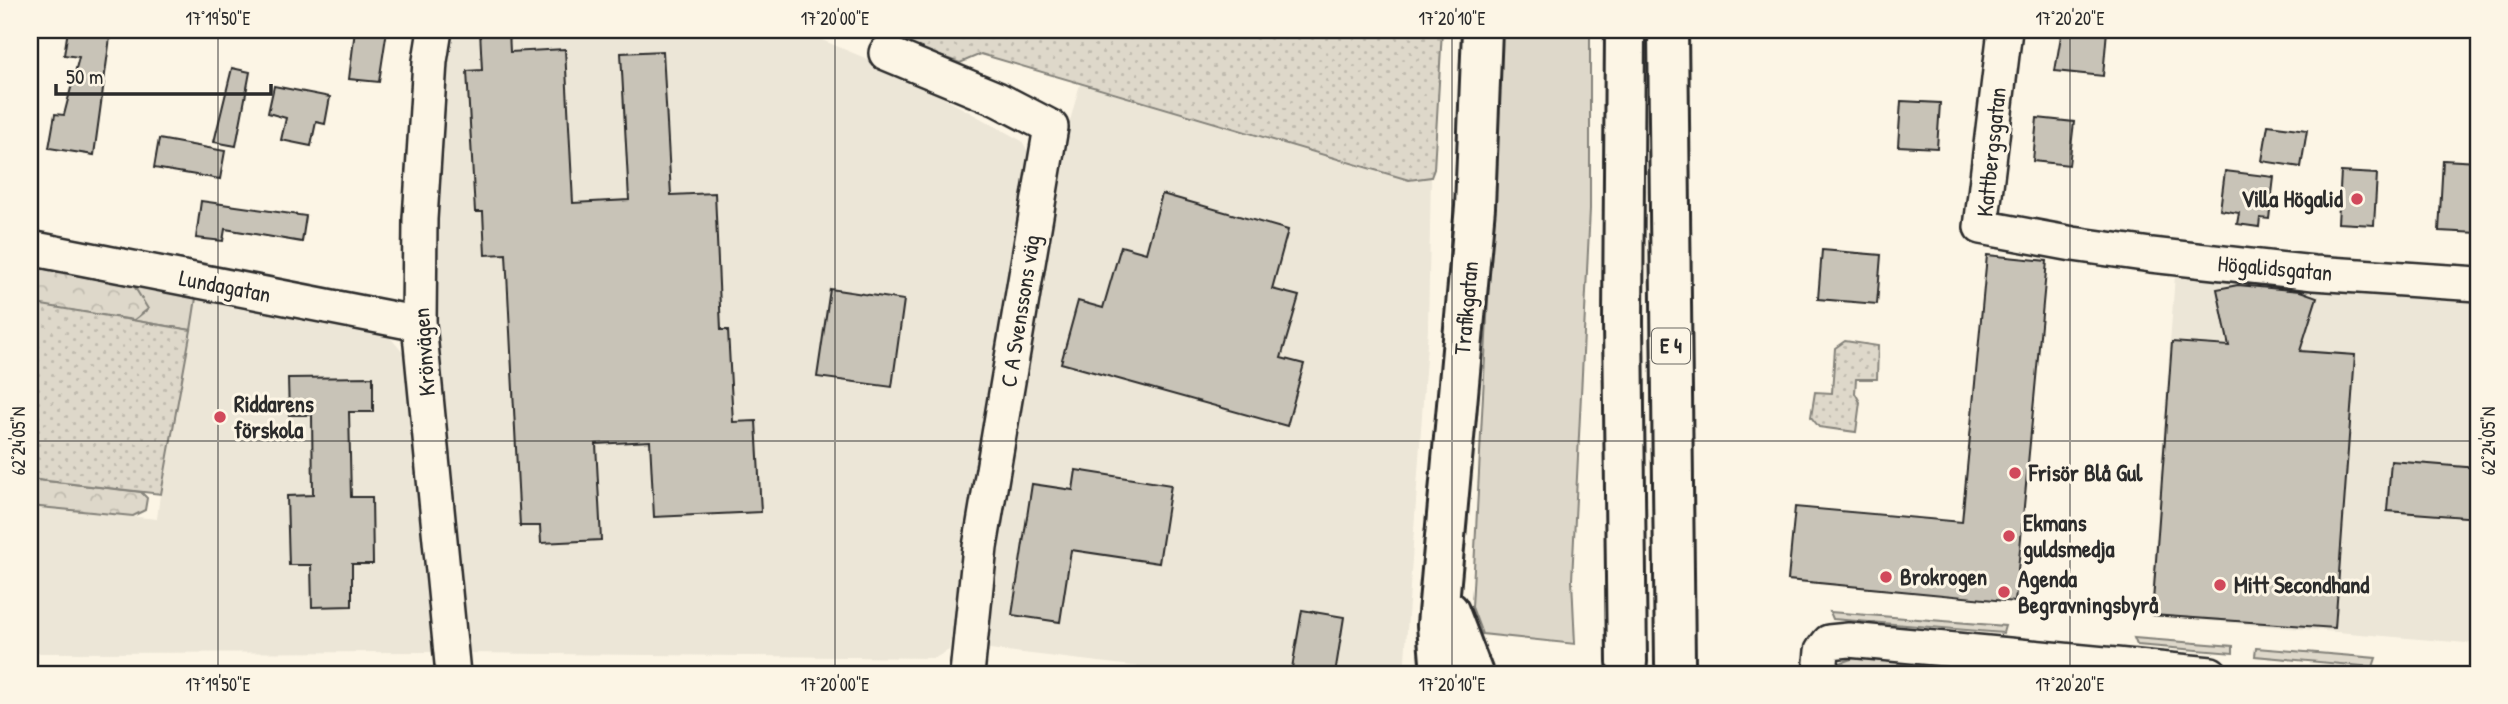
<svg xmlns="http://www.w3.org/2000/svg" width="2508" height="704" font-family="'Patrick Hand',sans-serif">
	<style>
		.built { fill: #ece6d7 }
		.grass { fill: #ded8ca; stroke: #84827a; stroke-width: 2 }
		.forest { fill: url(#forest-crowns); stroke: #84827a; stroke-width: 2 }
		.park { fill: url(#park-dots); stroke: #84827a; stroke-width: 2 }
		.building { fill: #c8c3b7; stroke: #2b2b2b; stroke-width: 2 }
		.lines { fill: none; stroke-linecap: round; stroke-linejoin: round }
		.minor-casing { stroke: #2b2b2b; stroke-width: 38 }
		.major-casing { stroke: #2b2b2b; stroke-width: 44 }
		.highway-casing { stroke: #2b2b2b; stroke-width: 44 }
		.minor { stroke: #fcf5e5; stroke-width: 33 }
		.major { stroke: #fcf5e5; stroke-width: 38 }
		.highway { stroke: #fcf5e5; stroke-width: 38 }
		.ticks { fill: none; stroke: #2b2b2b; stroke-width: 2; stroke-opacity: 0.45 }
		.poi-dot { fill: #d1495b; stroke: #fcf5e5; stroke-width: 2.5 }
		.labels { text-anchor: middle; stroke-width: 6; stroke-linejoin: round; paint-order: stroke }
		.shield { fill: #fcf5e5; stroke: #6a6863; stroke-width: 2 }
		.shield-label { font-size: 21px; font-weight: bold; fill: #2b2b2b }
		.street-label { font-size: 23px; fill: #2b2b2b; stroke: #fcf5e5 }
		.poi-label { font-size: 23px; font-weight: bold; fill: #2b2b2b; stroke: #fcf5e5; text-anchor: start }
		.neatline { fill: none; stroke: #2b2b2b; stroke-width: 2.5 }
		.ticks-label { font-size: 18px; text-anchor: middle; fill: #2b2b2b }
	</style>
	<defs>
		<pattern id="forest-crowns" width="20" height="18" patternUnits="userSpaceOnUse" patternTransform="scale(1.75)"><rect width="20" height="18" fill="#ded8ca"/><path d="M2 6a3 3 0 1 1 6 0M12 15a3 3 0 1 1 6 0" fill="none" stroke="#bfbaae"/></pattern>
		<pattern id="park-dots" width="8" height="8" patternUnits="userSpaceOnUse" patternTransform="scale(1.75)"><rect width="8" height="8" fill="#ded8ca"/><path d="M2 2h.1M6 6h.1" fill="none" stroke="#bfbaae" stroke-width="1.8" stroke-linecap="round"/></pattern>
	</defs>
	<rect width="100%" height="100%" fill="#fcf5e5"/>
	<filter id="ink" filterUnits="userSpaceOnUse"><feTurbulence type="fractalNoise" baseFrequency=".0143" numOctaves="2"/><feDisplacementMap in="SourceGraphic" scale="14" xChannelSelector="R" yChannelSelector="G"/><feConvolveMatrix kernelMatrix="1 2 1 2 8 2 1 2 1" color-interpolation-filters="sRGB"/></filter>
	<g filter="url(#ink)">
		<!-- built -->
		<g class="built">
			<polygon points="446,30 798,30 889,68 1022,141 1030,155 949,650 935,658 463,653 432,387 439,63"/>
			<polygon points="1080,84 1409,180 1431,177 1428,329 1404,674 1140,674 1141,667 981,648 1052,187"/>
			<polygon points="2175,275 2478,304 2478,644 2150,616"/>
			<polygon points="196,298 389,336 404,354 438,652 30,653 30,506 157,519 160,494 30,479 30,303 191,329"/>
		</g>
		<!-- grass -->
		<g class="grass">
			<polygon points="1502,30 1590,30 1590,209 1572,580 1575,644 1482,634 1472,607"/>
			<polygon points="30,266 196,298 191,330 30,304"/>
			<polygon points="1830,612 2005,626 2003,633 1833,619"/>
			<polygon points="2134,638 2233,646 2233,653 2137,645"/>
			<polygon points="2256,648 2376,658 2373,667 2255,656"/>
			<polygon points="1862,655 2010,672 2011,674 1837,674 1840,663"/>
			<polygon points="88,671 384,672 386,674 88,674"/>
		</g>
		<!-- forest -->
		<g class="forest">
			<polygon points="30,266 134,286 148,309 134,320 30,304"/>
			<polygon points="30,479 141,492 147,498 145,510 133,516 30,506"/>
		</g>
		<!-- park -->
		<g class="park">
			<polygon points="866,30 1442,30 1434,169 1431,177 1409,180 981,54 960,63"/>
			<polygon points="30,303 191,330 161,494 30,479"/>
			<polygon points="1845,341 1878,346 1877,379 1856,379 1855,393 1860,402 1856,432 1819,427 1811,417 1815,392 1832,393 1835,348"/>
		</g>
		<!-- building -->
		<g class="building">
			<polygon points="68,30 111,30 94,155 49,148 55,114 64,115 79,57 64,55"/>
			<polygon points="355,30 387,30 379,82 349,79"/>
			<polygon points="480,30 509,30 510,52 565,49 573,203 629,200 621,53 663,51 671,195 715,193 721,330 728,330 733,422 756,421 761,512 654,517 650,441 596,444 601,540 541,543 540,526 520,526 506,254 485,255 483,212 475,212 467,71 482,70"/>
			<polygon points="2062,30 2107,30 2103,76 2055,71"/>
			<polygon points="232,68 250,72 236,146 214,142"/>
			<polygon points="274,86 330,97 325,124 316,122 311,146 281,140 286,118 268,113"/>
			<polygon points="1901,101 1940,103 1937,148 1898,146"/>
			<polygon points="2037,118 2074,122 2069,165 2033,161"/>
			<polygon points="2268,125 2307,130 2301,167 2262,161"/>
			<polygon points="159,139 225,151 220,179 154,168"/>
			<polygon points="2443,160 2478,162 2478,233 2439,231"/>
			<polygon points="2225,171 2274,177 2269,219 2260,218 2259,227 2237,224 2239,213 2220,210"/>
			<polygon points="2341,172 2377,174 2374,225 2338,223"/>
			<polygon points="1162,194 1288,230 1272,289 1299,296 1281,358 1304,364 1287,426 1061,363 1078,301 1103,308 1121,246 1146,253"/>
			<polygon points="201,201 306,216 302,242 225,229 223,241 196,238"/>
			<polygon points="1822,250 1881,255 1877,304 1818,299"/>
			<polygon points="1987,255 2047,261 2015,602 1788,580 1795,507 1962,522"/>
			<polygon points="2238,285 2300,291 2317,297 2300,351 2355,355 2335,628 2152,615 2172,342 2229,346 2217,289"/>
			<polygon points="830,289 904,300 892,387 817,377"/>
			<polygon points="373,377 373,412 349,412 351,497 372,497 373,564 352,564 352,606 312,607 311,565 289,565 287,496 313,495 312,415 289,415 288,378"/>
			<polygon points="2391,461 2478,468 2478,518 2387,511"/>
			<polygon points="1076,470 1171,485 1159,563 1071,550 1060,622 1012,615 1032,484 1073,490"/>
			<polygon points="1302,610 1344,617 1335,674 1291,674"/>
		</g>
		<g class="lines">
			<!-- minor casing -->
			<g class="minor-casing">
				<g id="minor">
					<polyline points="435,30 430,61 420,219 419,324 453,674"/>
					<polyline points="2005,30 1981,227 2073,244 2151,255 2314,273 2478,284"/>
					<polyline points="886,53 997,99 1051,127 980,547 967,674"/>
					<polyline points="30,248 419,324"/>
					<polyline points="1820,674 1822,651 1829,642 1849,640 2211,674"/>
				</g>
			</g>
			<!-- major casing -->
			<g class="major-casing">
				<g id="major">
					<polyline points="1449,611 1473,674"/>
					<polyline points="1441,674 1437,625 1475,207 1482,30"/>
				</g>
			</g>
			<!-- highway casing -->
			<g class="highway-casing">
				<g id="highway">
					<polyline points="1625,30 1623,322 1627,662"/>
					<polyline points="1668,30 1675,663"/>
				</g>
			</g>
			<!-- minor -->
			<use href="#minor" class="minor"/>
			<!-- major -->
			<use href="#major" class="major"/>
			<!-- highway -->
			<use href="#highway" class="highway"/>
		</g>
	</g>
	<!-- ticks -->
	<path class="ticks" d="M 218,30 L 218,674M 835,30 L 835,674M 1452,30 L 1452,674M 2070,30 L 2070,674M 30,441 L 2478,441"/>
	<!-- markers -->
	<g class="poi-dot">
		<circle cx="2357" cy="199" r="7"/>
		<circle cx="220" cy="417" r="7"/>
		<circle cx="2015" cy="473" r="7"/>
		<circle cx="2009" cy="536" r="7"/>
		<circle cx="1886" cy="577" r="7"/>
		<circle cx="2220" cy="585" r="7"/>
		<circle cx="2004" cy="592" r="7"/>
	</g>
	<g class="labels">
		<!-- shield labels -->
		<rect class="shield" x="1652" y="328.5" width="38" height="35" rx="5"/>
		<g class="shield-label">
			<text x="1671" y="353">E 4</text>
		</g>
		<!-- street labels -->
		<g class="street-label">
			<text transform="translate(1991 152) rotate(-84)" y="8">Kattbergsgatan</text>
			<text transform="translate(2275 268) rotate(5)" y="8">Högalidsgatan</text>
			<text transform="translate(225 286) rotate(11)" y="8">Lundagatan</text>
			<text transform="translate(1466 308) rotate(-85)" y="8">Trafikgatan</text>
			<text transform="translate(1020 311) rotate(-81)" y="8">C A Svenssons väg</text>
			<text transform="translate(424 352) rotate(-94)" y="8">Krönvägen</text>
		</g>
		<!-- poi labels -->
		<g class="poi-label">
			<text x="2343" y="207" text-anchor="end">Villa Högalid</text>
			<text x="234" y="412">Riddarens<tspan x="234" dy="26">förskola</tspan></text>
			<text x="2029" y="481">Frisör Blå Gul</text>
			<text x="2023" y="531">Ekmans<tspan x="2023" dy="26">guldsmedja</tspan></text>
			<text x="1900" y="585">Brokrogen</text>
			<text x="2018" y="587">Agenda<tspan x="2018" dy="26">Begravningsbyrå</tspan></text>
			<text x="2234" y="593">Mitt Secondhand</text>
		</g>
	</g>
	<!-- margin -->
	<rect width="2508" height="704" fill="none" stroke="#fcf5e5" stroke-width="77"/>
	<!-- scale -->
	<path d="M56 84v10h215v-10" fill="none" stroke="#2b2b2b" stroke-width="3.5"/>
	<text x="66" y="84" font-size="21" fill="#2b2b2b" stroke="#fcf5e5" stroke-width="5" paint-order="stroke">50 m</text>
	<rect x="38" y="38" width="2432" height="628" class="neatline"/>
	<g class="ticks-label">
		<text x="218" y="25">17°19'50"E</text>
		<text x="835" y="25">17°20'00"E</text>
		<text x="1452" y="25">17°20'10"E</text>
		<text x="2070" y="25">17°20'20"E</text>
		<text transform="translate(19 441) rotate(-90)" y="6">62°24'05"N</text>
		<text transform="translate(2489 441) rotate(-90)" y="6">62°24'05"N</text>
		<text x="218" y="691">17°19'50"E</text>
		<text x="835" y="691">17°20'00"E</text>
		<text x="1452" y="691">17°20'10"E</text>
		<text x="2070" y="691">17°20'20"E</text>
	</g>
</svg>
